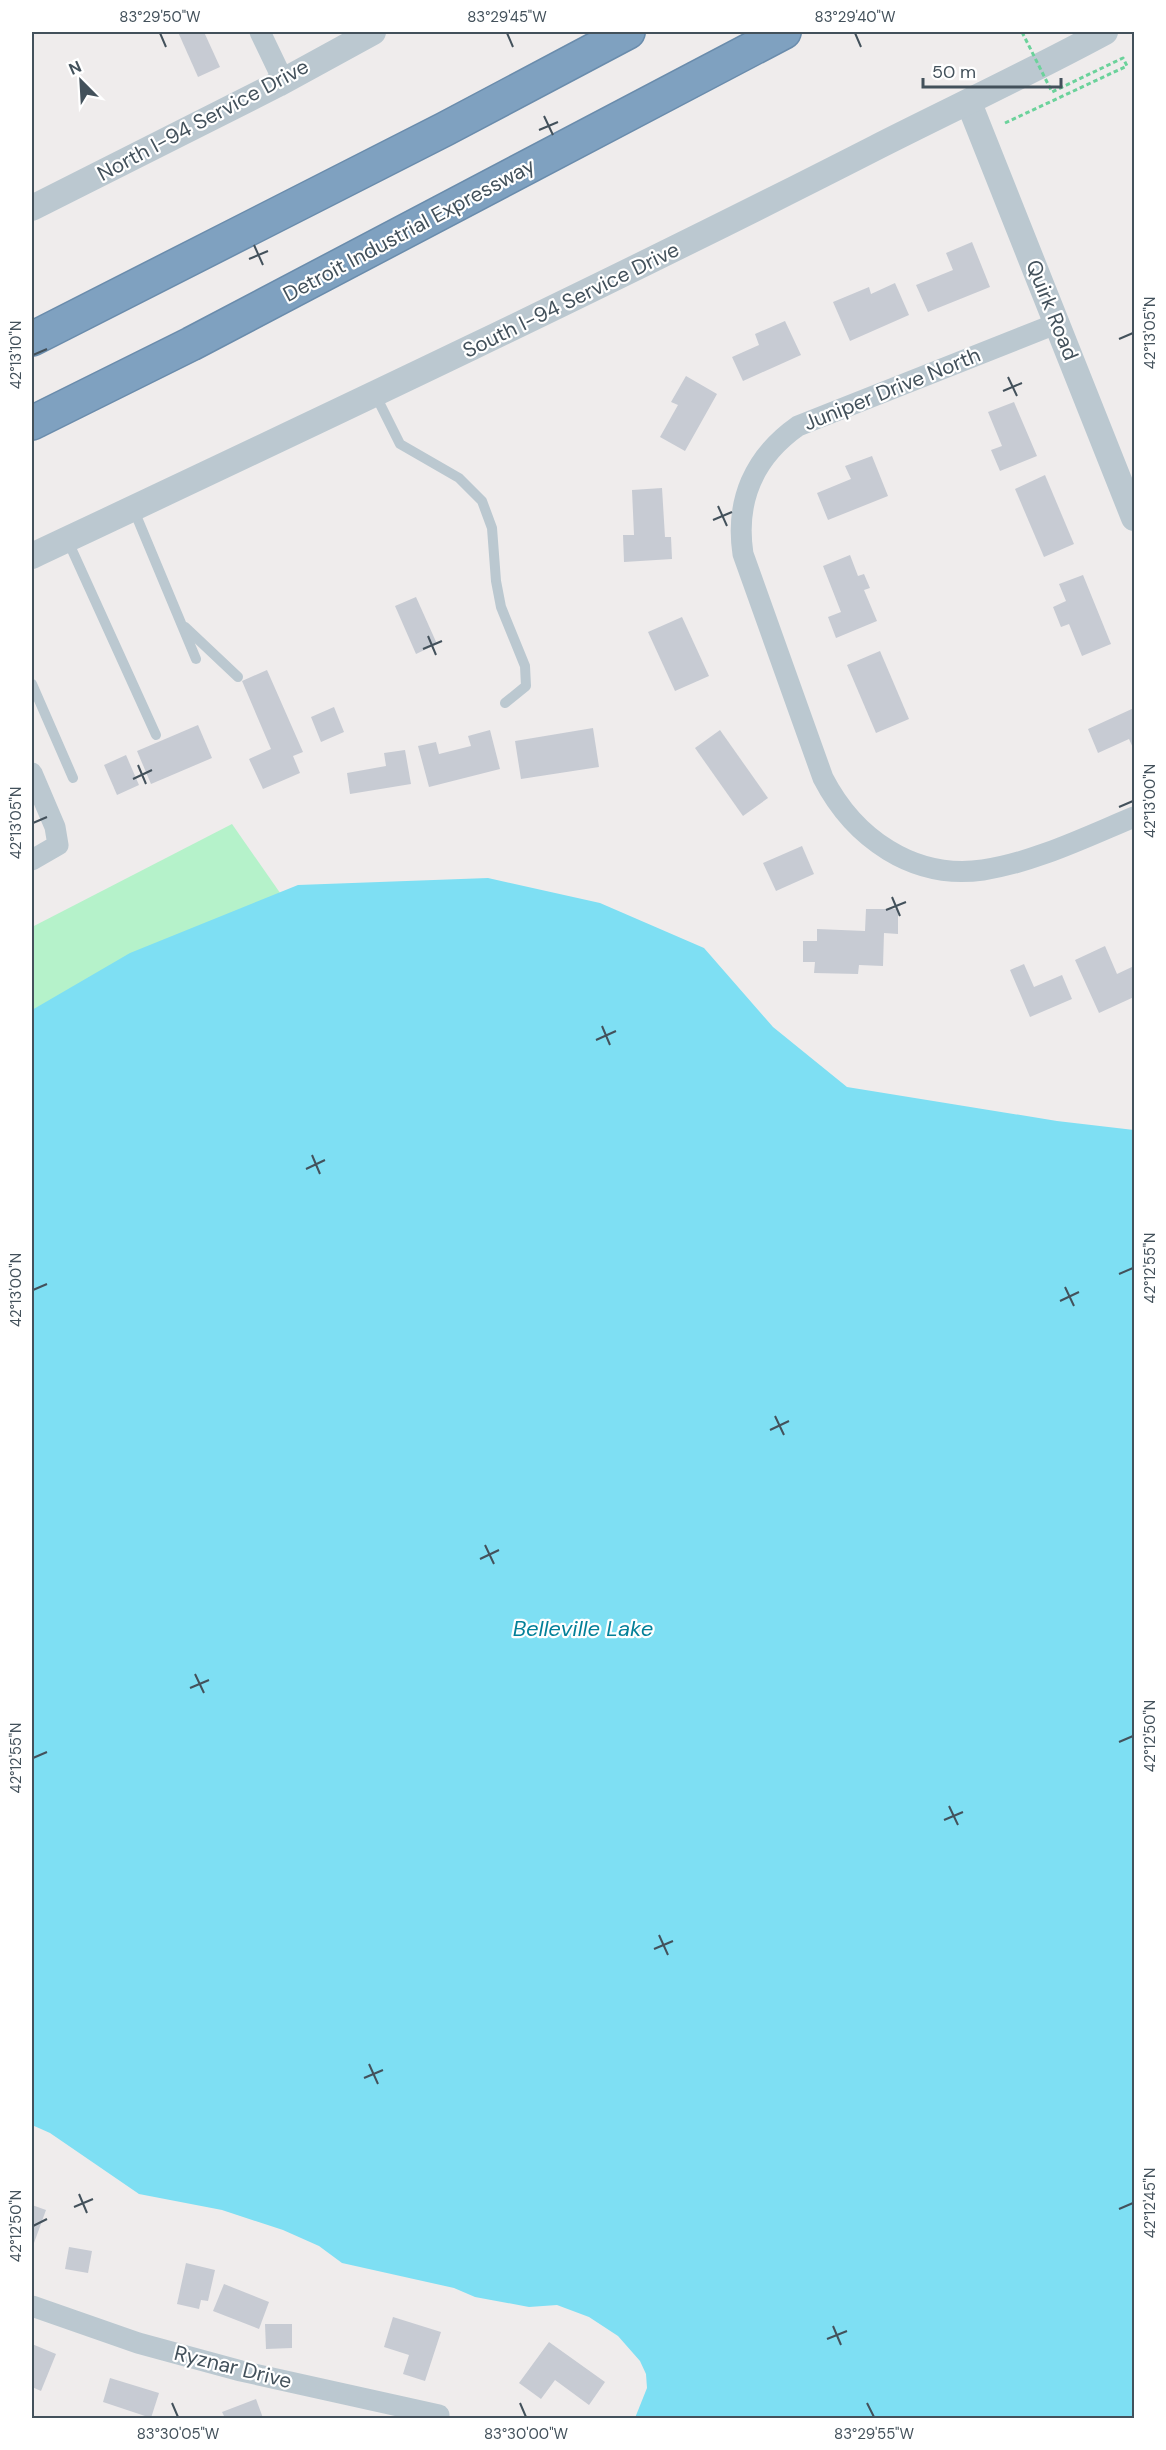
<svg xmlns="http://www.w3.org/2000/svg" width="1166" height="2450" font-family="'DM Sans',sans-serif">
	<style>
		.green { fill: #b5f2ca }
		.water { fill: #7edff3 }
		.building { fill: #c7cbd3 }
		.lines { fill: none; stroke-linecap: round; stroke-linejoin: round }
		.motorway-casing { stroke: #6a8cac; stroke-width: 36 }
		.path { stroke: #6bd29b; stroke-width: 3; stroke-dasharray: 4.5 3; stroke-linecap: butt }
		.service { stroke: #bbc8d0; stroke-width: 10 }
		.minor { stroke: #bbc8d0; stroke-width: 21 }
		.tertiary { stroke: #bbc8d0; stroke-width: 26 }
		.motorway { stroke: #7fa1c0; stroke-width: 33 }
		.path-bridge { stroke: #6bd29b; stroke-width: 3; stroke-dasharray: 4.5 3; stroke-linecap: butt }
		.ticks { fill: none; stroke: #43515b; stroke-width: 2 }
		.labels { text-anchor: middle; stroke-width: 4.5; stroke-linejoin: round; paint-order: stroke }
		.street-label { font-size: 21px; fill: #43515b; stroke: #fff }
		.water-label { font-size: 22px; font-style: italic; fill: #038099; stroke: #fff }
		.neatline { fill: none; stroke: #43515b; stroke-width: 2 }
		.ticks-label { font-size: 15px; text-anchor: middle; fill: #43515b }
	</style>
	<rect width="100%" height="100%" fill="#efecec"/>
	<!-- green -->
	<polygon class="green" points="232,824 340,979 32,1126 32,927"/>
	<!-- water -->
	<polygon class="water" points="488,878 600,903 704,948 773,1027 847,1087 1057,1121 1134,1130 1134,2418 635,2418 647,2388 646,2374 640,2361 618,2336 589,2317 557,2305 529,2307 475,2297 454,2288 342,2263 319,2246 283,2230 222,2210 139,2194 50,2133 32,2125 32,1010 130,953 298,885"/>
	<!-- building -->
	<g class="building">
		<polygon points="178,32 204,32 220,67 198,77"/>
		<polygon points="972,242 990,287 928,312 916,285 953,270 946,253"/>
		<polygon points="895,283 909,315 850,341 833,302 869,287 871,294"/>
		<polygon points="785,321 801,355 743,381 732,357 759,345 755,334"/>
		<polygon points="686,376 717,394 685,451 660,437 678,405 671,402"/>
		<polygon points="1014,402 1037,456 1000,471 991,450 1002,446 988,412"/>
		<polygon points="872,456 888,496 828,520 817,493 851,479 845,466"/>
		<polygon points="1045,475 1074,544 1044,557 1015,489"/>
		<polygon points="662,488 665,537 671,537 672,559 624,562 623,535 634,535 632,490"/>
		<polygon points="850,555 858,576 864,574 870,588 864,590 877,621 836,638 828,617 841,612 823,566"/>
		<polygon points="1083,575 1111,644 1082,656 1069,624 1061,627 1053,607 1066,601 1059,584"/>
		<polygon points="416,597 437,644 416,654 395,606"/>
		<polygon points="682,617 709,676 675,691 648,632"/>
		<polygon points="880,651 909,719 876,733 847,665"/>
		<polygon points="267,670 303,752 293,756 300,773 263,789 249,759 271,749 242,681"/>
		<polygon points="334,707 344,732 321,742 311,717"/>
		<polygon points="1134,708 1134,750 1129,739 1098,753 1088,729"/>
		<polygon points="198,725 212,758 151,784 137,751"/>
		<polygon points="593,728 599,767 521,779 515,741"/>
		<polygon points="490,730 500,769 429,787 418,746 436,742 439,754 471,746 468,736"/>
		<polygon points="720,730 768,798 743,816 695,748"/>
		<polygon points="405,750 411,784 350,794 347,773 386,766 384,753"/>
		<polygon points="126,755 139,785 117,795 104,765"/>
		<polygon points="802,846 814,874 776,891 763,863"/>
		<polygon points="866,909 898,909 898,934 884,933 883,966 859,965 858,974 814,973 815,962 803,962 803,941 817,941 817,929 865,931"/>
		<polygon points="1105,946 1117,974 1134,966 1134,997 1099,1013 1075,960"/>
		<polygon points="1024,964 1034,987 1062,975 1072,999 1030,1017 1010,970"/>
		<polygon points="32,2205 46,2210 34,2243 32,2242"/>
		<polygon points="69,2247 92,2251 88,2273 65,2269"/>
		<polygon points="186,2263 215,2270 208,2301 201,2300 199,2309 177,2304"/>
		<polygon points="224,2284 269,2302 259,2329 213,2311"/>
		<polygon points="393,2317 441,2332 425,2381 403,2374 409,2355 384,2347"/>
		<polygon points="265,2324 292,2324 292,2348 266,2349"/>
		<polygon points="549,2342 605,2382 589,2405 555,2380 541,2399 519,2383"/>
		<polygon points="32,2344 56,2354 41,2391 32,2387"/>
		<polygon points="110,2378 159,2393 151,2418 103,2402"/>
		<polygon points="256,2399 263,2418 225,2418 222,2412"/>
	</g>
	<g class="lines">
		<!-- motorway casing -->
		<g class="motorway-casing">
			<g id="motorway">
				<polyline points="32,339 445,129 628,32"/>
				<polyline points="32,423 191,344 784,32"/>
			</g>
		</g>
		<!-- path -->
		<polyline class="path" points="1005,123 1127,66 1123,58 1052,92"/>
		<!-- service -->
		<g class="service">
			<polyline points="375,394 400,444 459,478 482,501 492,528 496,581 501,607 525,666 526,686 505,703"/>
			<polyline points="133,508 196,659"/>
			<polyline points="67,539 156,735"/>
			<polyline points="185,627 238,677"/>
			<polyline points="32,684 73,778"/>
		</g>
		<!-- minor -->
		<g class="minor">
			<polyline points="260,32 283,80"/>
			<path d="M 1058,323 L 798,426 C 754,457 735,501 743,554 L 823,778 C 854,838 913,880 983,870 C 1035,862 1086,837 1134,817"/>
			<polyline points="32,773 55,827 58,845 32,860"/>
			<polyline points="32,2306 138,2343 241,2371 439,2415"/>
		</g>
		<!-- tertiary -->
		<g class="tertiary">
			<polyline points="969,103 1134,518"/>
			<polyline points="32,208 278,84 373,32"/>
			<path d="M 32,556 C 314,423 597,290 875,148 C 952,109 1029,73 1105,32"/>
		</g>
		<!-- motorway -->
		<use href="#motorway" class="motorway"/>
		<!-- path-bridge -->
		<polyline class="path-bridge" points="1022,32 1052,92"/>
	</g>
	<!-- ticks -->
	<path class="ticks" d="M 160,33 L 166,47M 507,33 L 513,47M 855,33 L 861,47M 544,116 L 553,135M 539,130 L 558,122M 254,245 L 263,265M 249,259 L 268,251M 1119,339 L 1133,333M 33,355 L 47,349M 1008,377 L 1017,396M 1003,391 L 1022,383M 718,506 L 727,526M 713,520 L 732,512M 428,636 L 436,655M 423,649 L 442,641M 138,765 L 146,784M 133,779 L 152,770M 1119,807 L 1133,801M 33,823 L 47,817M 892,897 L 900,916M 886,910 L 906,902M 602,1026 L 610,1045M 596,1040 L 616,1031M 312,1155 L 320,1174M 306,1169 L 325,1160M 1119,1274 L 1133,1268M 1065,1287 L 1074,1306M 33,1290 L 47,1284M 1060,1301 L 1079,1292M 775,1416 L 784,1435M 770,1430 L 789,1421M 485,1545 L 494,1564M 480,1559 L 499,1550M 195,1674 L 204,1693M 190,1688 L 209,1680M 1119,1742 L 1133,1736M 33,1758 L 47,1752M 949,1806 L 958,1825M 944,1820 L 963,1812M 659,1935 L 668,1955M 654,1949 L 673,1941M 369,2064 L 378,2084M 364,2078 L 383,2070M 79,2194 L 87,2213M 74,2207 L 93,2199M 1119,2209 L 1133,2203M 33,2226 L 47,2219M 833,2326 L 841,2345M 827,2339 L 847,2331M 172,2403 L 178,2417M 520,2403 L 526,2417M 867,2403 L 874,2417"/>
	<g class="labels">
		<!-- street labels -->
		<g class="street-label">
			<text transform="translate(203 120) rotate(-28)" y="7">North I-94 Service Drive</text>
			<text transform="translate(409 230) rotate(-28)" y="7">Detroit Industrial Expressway</text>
			<text transform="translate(571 300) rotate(-26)" y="7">South I-94 Service Drive</text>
			<text transform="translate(1052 310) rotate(68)" y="7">Quirk Road</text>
			<text transform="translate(892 389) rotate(-22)" y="7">Juniper Drive North</text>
			<text transform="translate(233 2367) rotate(14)" y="7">Ryznar Drive</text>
		</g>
		<!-- water labels -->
		<g class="water-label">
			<text x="583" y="1636">Belleville Lake</text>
		</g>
	</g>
	<!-- border -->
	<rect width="1166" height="2450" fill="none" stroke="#ffffff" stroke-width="66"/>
	<!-- north arrow -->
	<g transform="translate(81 81) rotate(336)" stroke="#ffffff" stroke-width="4.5" paint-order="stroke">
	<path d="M0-4.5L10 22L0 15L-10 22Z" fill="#43515b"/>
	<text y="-9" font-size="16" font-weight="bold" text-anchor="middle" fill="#43515b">N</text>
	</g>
	<!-- scale -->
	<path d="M923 78v9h138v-9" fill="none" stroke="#43515b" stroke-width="3"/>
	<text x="932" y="78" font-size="18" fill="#43515b" stroke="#ffffff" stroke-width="4.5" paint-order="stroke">50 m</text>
	<rect x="33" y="33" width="1100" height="2384" class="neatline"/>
	<g class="ticks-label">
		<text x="160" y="22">83°29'50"W</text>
		<text x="507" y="22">83°29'45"W</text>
		<text x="855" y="22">83°29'40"W</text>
		<text transform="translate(1150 333) rotate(-90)" y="5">42°13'05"N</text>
		<text transform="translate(16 355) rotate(-90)" y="5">42°13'10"N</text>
		<text transform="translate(1150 801) rotate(-90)" y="5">42°13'00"N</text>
		<text transform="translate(16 823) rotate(-90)" y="5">42°13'05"N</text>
		<text transform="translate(1150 1268) rotate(-90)" y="5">42°12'55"N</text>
		<text transform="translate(16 1290) rotate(-90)" y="5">42°13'00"N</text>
		<text transform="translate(1150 1736) rotate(-90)" y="5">42°12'50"N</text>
		<text transform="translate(16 1758) rotate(-90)" y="5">42°12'55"N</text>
		<text transform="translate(1150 2203) rotate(-90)" y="5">42°12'45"N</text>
		<text transform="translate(16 2226) rotate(-90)" y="5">42°12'50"N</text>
		<text x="178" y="2439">83°30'05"W</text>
		<text x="526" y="2439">83°30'00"W</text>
		<text x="874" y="2439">83°29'55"W</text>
	</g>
</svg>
